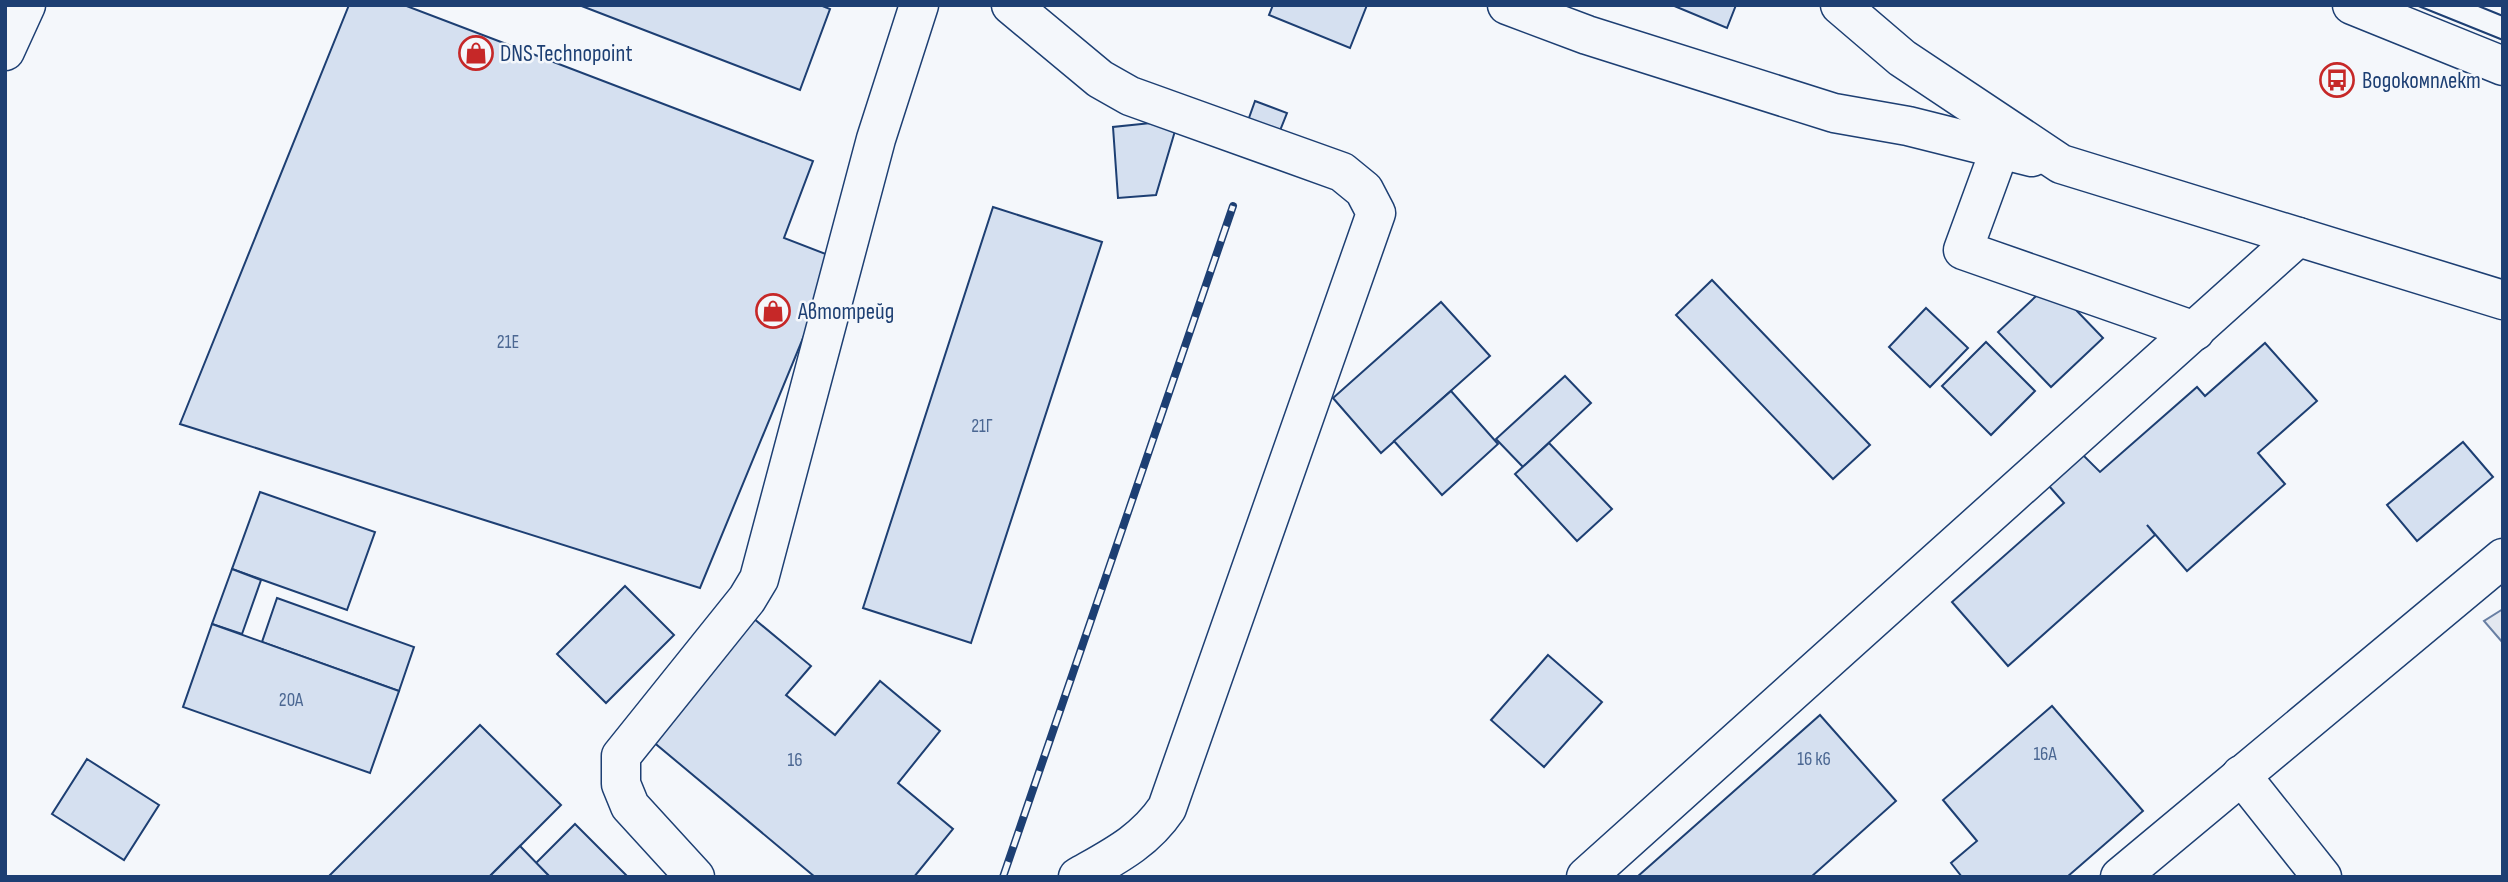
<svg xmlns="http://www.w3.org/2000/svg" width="2508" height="882" font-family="'Sofia Sans Condensed',sans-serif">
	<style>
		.parking { fill: #e3e8f0; stroke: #687fa3; stroke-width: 2 }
		.building { fill: #d5e0f0; stroke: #1d3f73; stroke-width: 2 }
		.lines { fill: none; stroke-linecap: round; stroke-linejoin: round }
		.minor-casing { stroke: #1d3f73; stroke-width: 41 }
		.major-casing { stroke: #1d3f73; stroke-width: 41 }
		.minor { stroke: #f4f7fb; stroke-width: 38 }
		.major { stroke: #f4f7fb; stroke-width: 38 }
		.tram { stroke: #1d3f73; stroke-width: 2 }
		.rail-casing { stroke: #1d3f73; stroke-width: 8 }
		.rail { stroke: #f4f7fb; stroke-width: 5; stroke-dasharray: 16; stroke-linecap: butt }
		.labels { text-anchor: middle; stroke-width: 5; stroke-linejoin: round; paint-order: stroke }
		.number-label { font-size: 19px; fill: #4b6792 }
		.poi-label { font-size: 23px; fill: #1d3f73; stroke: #f4f7fb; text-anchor: start }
	</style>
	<rect width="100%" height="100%" fill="#f4f7fb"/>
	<!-- parking -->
	<polygon class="parking" points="2503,609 2503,643 2484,621"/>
	<!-- building -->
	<g class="building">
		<polygon points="349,5 404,5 813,161 784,238 836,258 700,588 180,424"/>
		<polygon points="579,5 820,5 830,9 800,90"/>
		<polygon points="1273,5 1367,5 1350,48 1269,15"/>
		<polygon points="1672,5 1736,5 1727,28"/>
		<polygon points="1255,101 1287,113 1275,143 1244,132"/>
		<polygon points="1151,123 1175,131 1156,195 1118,198 1113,127"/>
		<polygon points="993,207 1102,242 971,643 863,608"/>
		<polygon points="1712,280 1870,445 1833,479 1676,315"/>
		<polygon points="2050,283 2103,338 2051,387 1998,332"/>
		<polygon points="1441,302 1490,356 1381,453 1333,398"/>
		<polygon points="1926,308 1968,348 1930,387 1889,347"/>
		<polygon points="1986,342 2035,391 1991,435 1942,386"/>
		<polygon points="2265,343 2317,401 2258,453 2285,484 2187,571 2147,525 2155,535 2008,666 1952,602 2064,503 2042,478 2076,448 2100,472 2197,387 2205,396"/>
		<polygon points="1565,376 1591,403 1523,467 1496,439"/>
		<polygon points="1451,391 1498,444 1442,495 1394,441"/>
		<polygon points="2463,442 2493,477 2417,541 2387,505"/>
		<polygon points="1549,443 1612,509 1577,541 1515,474"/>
		<polygon points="260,492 375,532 347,610 232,569"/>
		<polygon points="232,569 261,580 242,634 212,624"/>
		<polygon points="625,586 674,635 606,703 557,654"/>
		<polygon points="277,598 414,647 399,691 262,642"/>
		<polygon points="747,613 811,666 786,695 835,735 880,681 940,731 898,783 953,829 914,877 815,877 645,735"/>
		<polygon points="212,624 399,691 370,773 183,707"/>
		<polygon points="1548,655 1602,702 1544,767 1491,720"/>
		<polygon points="2052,706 2143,811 2067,877 1962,877 1951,863 1977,841 1943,800"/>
		<polygon points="1820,715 1896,801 1811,877 1637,877"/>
		<polygon points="480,725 561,805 489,877 328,877"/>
		<polygon points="87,759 159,805 124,860 52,814"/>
		<polygon points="575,824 628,877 550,877 536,863"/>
		<polygon points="520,846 550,877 489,877"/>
	</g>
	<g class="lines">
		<!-- minor casing -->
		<g class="minor-casing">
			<g id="minor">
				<path d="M 1011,5 L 1100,79 L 1130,96 L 1342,172 L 1364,190 L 1376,213 L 1167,808 C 1144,842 1113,857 1078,877"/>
				<polyline points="1507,5 1587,35 1834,113 1908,126 2032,157"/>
				<polyline points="1840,5 1902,58 2061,164 2503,300"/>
				<polyline points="5,51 26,5"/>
				<polyline points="2000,149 1963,250 2195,331"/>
				<polyline points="2241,775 2322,877"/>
				<polyline points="695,877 630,806 621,784 621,756 747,599 759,579 876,139 919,5"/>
				<polyline points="1586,877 2298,237"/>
				<polyline points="2120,877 2503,558"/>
			</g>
		</g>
		<!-- major casing -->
		<g class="major-casing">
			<polyline id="major" points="2352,5 2503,66"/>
		</g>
		<!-- minor -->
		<use href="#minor" class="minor"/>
		<!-- major -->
		<use href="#major" class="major"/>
		<!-- tram -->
		<g class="tram">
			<polyline points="2416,5 2503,40"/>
			<polyline points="2476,5 2503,16"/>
		</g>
		<!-- rail casing -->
		<g class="rail-casing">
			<polyline id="rail" points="1003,877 1233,206"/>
		</g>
		<!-- rail -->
		<use href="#rail" class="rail"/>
	</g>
	<!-- icons -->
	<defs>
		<g id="shop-ring" transform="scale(1.75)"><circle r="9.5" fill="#f4f7fb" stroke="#c62828" stroke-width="1.5"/><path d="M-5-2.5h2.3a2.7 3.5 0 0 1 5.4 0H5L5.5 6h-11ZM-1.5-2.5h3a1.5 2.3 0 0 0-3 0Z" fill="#c62828"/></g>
		<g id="bus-ring" transform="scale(1.75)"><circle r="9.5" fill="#f4f7fb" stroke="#c62828" stroke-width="1.5"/><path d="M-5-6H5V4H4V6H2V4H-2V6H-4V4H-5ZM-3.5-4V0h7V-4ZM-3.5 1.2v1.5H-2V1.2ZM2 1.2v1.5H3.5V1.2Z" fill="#c62828"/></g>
	</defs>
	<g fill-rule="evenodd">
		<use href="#shop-ring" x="476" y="53"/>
		<use href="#bus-ring" x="2337" y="80"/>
		<use href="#shop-ring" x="773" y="311"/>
	</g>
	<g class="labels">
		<!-- number labels -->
		<g class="number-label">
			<text x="508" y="348">21Е</text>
			<text x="982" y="432">21Г</text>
			<text x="291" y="706">20А</text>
			<text x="2045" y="760">16А</text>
			<text x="1814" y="765">16 к6</text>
			<text x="795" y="766">16</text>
		</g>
		<!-- poi labels -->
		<g class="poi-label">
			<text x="500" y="61">DNS Technopoint</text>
			<text x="2362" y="88">Водокомплект</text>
			<text x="798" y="319">Автотрейд</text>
		</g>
	</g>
	<!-- border -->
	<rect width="2508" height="882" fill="none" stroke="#1d3f73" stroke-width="14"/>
</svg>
